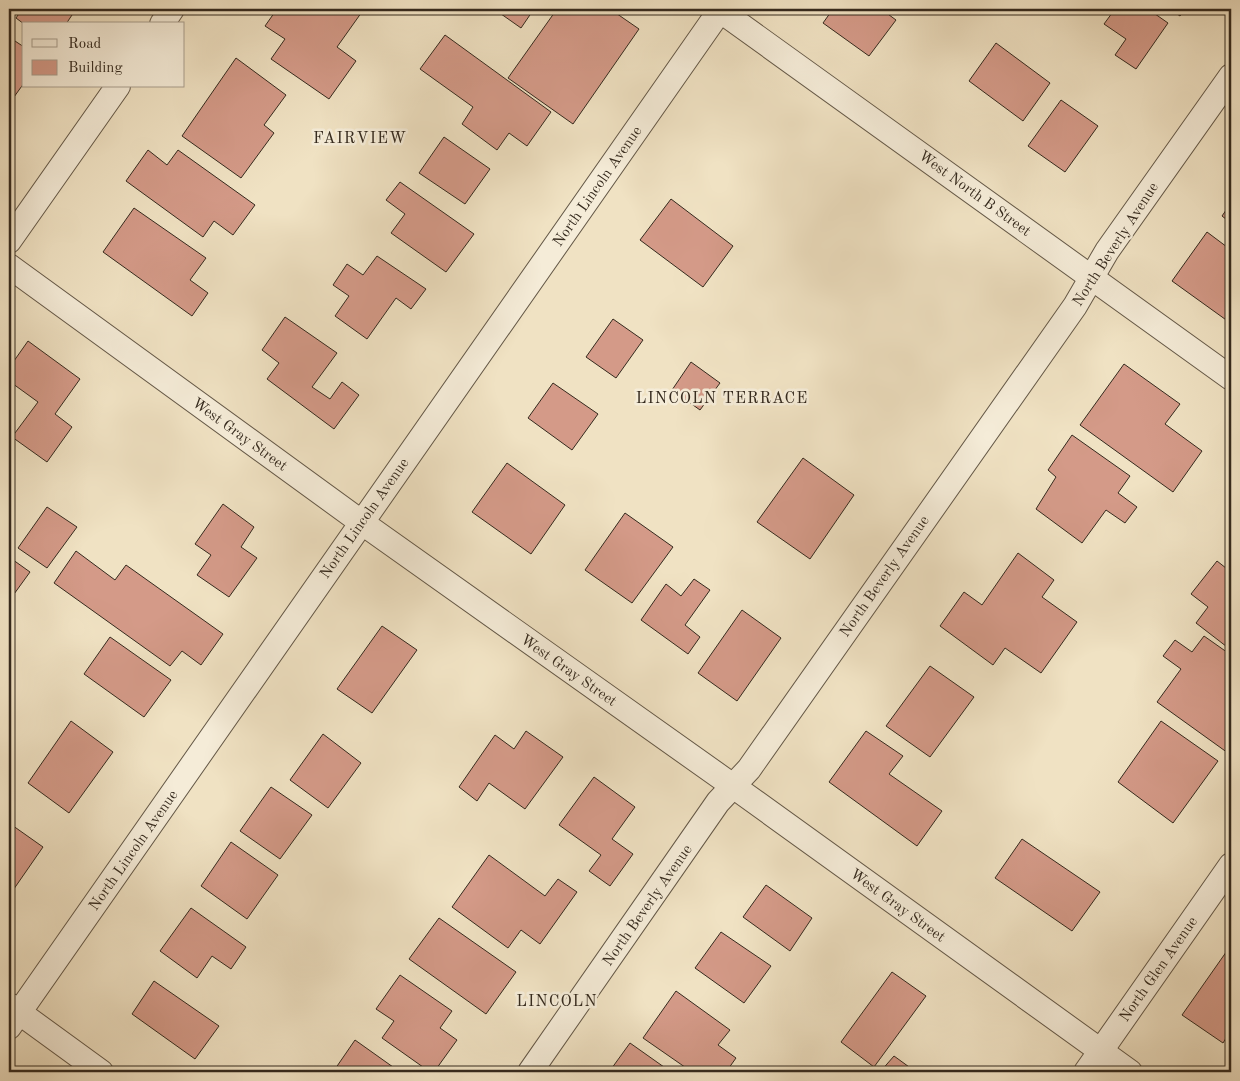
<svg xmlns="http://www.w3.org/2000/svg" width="1240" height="1081" font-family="'Old Standard TT',serif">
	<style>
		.building { fill: #d49a88; stroke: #352a1e }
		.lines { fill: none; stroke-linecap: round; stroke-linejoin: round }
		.minor-casing { stroke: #645847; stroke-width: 26 }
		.minor { stroke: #f5ecd8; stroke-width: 24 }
		.labels { text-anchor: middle; stroke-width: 5; stroke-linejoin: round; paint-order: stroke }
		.street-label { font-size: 15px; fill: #352a1e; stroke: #f5ecd8 }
		.neighbourhood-label { font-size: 16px; letter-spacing: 1px; fill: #352a1e; stroke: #f5ecd8 }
	</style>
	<rect width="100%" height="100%" fill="#f0e2c3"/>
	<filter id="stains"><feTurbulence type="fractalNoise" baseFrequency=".004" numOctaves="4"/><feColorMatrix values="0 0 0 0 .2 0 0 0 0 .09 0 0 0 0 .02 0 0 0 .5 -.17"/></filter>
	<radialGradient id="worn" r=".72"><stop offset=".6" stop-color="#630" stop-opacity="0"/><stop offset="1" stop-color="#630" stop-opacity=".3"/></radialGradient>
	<!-- building -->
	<g class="building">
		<polygon points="22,9 76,9 66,24 24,24 16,18"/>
		<polygon points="277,9 364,9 337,47 356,61 329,99 271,59 285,39 265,26"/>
		<polygon points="494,9 534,9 521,28"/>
		<polygon points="557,9 610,9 639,29 573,124 508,78"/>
		<polygon points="833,9 881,9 896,20 869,56 823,23"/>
		<polygon points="1115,9 1148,9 1168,23 1136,69 1115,55 1126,39 1104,24"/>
		<polygon points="1170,9 1185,9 1180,16"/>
		<polygon points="445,35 551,112 527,146 509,133 497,150 462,124 473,107 420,69"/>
		<polygon points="9,37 24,47 24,83 9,104"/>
		<polygon points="996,43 1050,83 1023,121 969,81"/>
		<polygon points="236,58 286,95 264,125 274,133 241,178 182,136"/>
		<polygon points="1061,100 1098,126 1065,172 1028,146"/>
		<polygon points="444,137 490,169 465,204 419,173"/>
		<polygon points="148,150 167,165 178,150 255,205 233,235 214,221 203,237 126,181"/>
		<polygon points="400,182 474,234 446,272 391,233 405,214 386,200"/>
		<polygon points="671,199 733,246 703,287 640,240"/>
		<polygon points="1231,203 1231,223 1222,216"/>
		<polygon points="134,208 206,258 190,280 208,293 192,316 103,252"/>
		<polygon points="1207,232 1231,250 1231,319 1229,322 1172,281"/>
		<polygon points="377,256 426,289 411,309 396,298 367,339 335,316 349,296 333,285 347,264 363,275"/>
		<polygon points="285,317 337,353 312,387 330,399 342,382 359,395 334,429 267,379 279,363 262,350"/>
		<polygon points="613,319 643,340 616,378 586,357"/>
		<polygon points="28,341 80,379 55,414 72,427 47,462 12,437 38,402 9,381 9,368"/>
		<polygon points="691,362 720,383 700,410 672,390"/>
		<polygon points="1124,364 1180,404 1165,424 1202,451 1173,492 1080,425"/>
		<polygon points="553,383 598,414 572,450 528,418"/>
		<polygon points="1072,435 1130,476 1118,493 1137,507 1125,523 1106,510 1082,543 1036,509 1056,477 1048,470"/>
		<polygon points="803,458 854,495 810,559 757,522"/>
		<polygon points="507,463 565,505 531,554 472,512"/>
		<polygon points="223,504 254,527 241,547 257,558 229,597 197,575 211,555 195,544"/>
		<polygon points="47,507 77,527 47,568 18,548"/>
		<polygon points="625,513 673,547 632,603 585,570"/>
		<polygon points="76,551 115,580 126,565 223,634 201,665 182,651 170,666 54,583"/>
		<polygon points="1018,553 1054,580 1042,597 1077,622 1041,673 1005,648 993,665 940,626 964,592 982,605"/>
		<polygon points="9,557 30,572 9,601"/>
		<polygon points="1217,561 1231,572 1231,650 1196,623 1208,607 1191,594"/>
		<polygon points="694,579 710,590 685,625 700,637 688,654 641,620 666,584 681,596"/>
		<polygon points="742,610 781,638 737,701 698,673"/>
		<polygon points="382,626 417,650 372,713 337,689"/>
		<polygon points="1204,636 1231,655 1231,748 1228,753 1157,702 1181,669 1163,656 1175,640 1192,652"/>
		<polygon points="110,637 171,680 144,717 84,674"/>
		<polygon points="930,666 974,697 930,757 886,726"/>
		<polygon points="71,721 113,752 69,813 28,783"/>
		<polygon points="1161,721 1218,761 1173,823 1118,782"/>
		<polygon points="526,731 563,757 525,809 489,783 477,801 459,787 495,735 514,749"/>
		<polygon points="866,731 903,756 889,774 942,811 917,846 829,782"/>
		<polygon points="323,734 361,763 328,808 290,780"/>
		<polygon points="594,777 635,807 612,839 633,854 610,886 589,871 601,855 559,825"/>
		<polygon points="271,787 312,815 280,859 240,831"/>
		<polygon points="9,823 43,847 9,896"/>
		<polygon points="1022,839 1100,892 1072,931 995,878"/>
		<polygon points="231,842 278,875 247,919 201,886"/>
		<polygon points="489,855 545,896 558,879 577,892 540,944 521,930 508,948 452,907"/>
		<polygon points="766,885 812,918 790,951 743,917"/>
		<polygon points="191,908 246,947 231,969 212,956 197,978 160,951"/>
		<polygon points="439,918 516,972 486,1014 409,959"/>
		<polygon points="721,932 771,966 744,1003 695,968"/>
		<polygon points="1229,948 1231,949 1231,1030 1223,1043 1182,1015"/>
		<polygon points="892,972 926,996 874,1067 841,1042"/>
		<polygon points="400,975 452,1011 440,1028 457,1040 434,1072 430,1072 382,1038 394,1021 376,1009"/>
		<polygon points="154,981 219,1026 195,1059 132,1014"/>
		<polygon points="676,991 730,1030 718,1045 736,1058 726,1072 692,1072 643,1038"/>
		<polygon points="355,1040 400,1072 333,1072"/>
		<polygon points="630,1043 671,1072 609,1072"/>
		<polygon points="894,1056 916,1072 880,1072"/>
	</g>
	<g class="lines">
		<!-- minor casing -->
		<g class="minor-casing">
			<g id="minor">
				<polyline points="718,9 1231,378"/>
				<polyline points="162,24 172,9"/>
				<polyline points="9,241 118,86"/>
				<polyline points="9,266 361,522 733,786 1130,1072"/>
				<polyline points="9,1005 101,1072"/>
				<polyline points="9,1027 721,9"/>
				<polyline points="530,1072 718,802 749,769 1075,306 1107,251 1231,76"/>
				<polyline points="1086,1072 1231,865"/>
			</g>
		</g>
		<!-- minor -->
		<use href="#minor" class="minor"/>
	</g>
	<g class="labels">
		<!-- street labels -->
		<g class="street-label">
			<text transform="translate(597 186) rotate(-55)" y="5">North Lincoln Avenue</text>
			<text transform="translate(975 193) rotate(36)" y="5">West North B Street</text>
			<text transform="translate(1115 244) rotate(-57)" y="5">North Beverly Avenue</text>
			<text transform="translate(240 434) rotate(36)" y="5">West Gray Street</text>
			<text transform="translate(364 518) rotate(-55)" y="5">North Lincoln Avenue</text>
			<text transform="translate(884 576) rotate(-55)" y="5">North Beverly Avenue</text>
			<text transform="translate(569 670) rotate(35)" y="5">West Gray Street</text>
			<text transform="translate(133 850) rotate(-55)" y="5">North Lincoln Avenue</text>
			<text transform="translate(647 905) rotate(-55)" y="5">North Beverly Avenue</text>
			<text transform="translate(898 905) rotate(36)" y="5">West Gray Street</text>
			<text transform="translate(1158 969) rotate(-55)" y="5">North Glen Avenue</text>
		</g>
		<!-- neighbourhood labels -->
		<g class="neighbourhood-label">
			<text x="360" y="143">FAIRVIEW</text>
			<text x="722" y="403">LINCOLN TERRACE</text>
			<text x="557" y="1006">LINCOLN</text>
		</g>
	</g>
	<!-- margin -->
	<rect width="1240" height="1081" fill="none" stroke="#f0e2c3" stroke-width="30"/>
	<rect x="10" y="10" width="1220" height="1061" fill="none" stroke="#352a1e" stroke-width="2.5"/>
	<rect x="15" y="15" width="1210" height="1051" fill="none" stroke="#352a1e"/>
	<!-- legend -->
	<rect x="22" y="22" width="162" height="65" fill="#f5ecd8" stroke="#a89e8e"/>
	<rect x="32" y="39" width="25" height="8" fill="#f5ecd8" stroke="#a89e8e"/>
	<text x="68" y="48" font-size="15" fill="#352a1e">Road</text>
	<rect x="32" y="60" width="25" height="15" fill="#d49a88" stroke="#a89e8e"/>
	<text x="68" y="72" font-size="15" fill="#352a1e">Building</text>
	<rect width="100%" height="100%" filter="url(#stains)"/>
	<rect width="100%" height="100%" fill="url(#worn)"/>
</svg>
